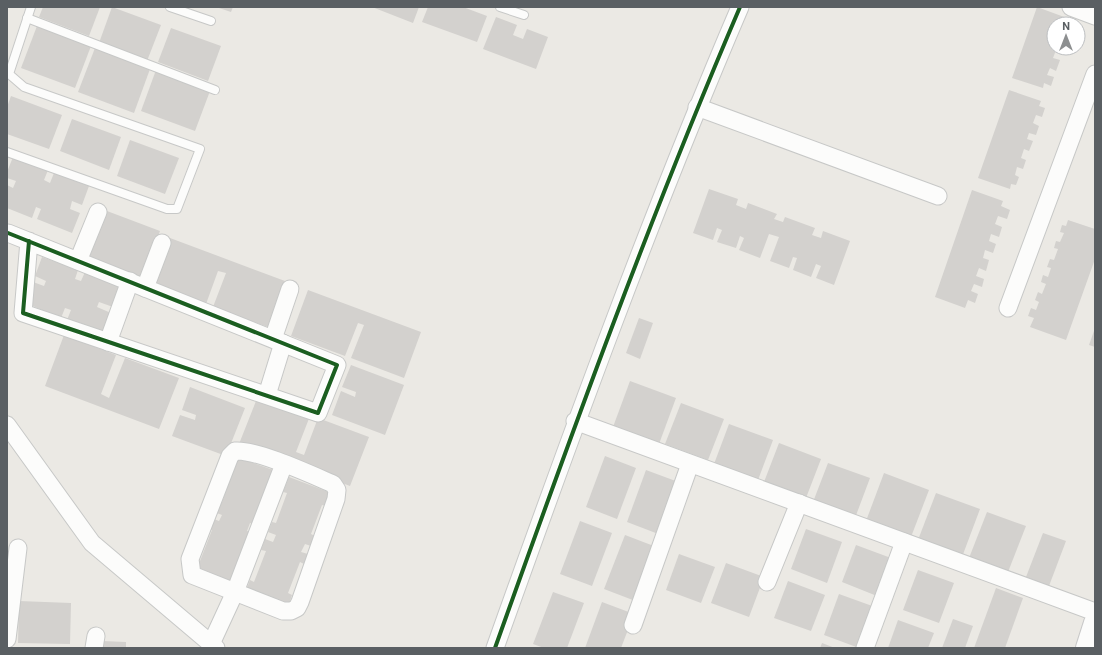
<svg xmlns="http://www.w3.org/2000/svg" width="1102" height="655" font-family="Roboto,sans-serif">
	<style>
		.building { fill: #d3d1ce }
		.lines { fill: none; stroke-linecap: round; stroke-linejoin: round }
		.lane-casing { stroke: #c7c8c7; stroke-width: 10 }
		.street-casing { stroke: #c7c8c7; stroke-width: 19 }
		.secondary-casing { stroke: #c8c8c8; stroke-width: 24 }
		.lane { stroke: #fcfcfb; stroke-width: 8 }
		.street { stroke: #fcfcfb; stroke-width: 17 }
		.secondary { stroke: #fcfcfb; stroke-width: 22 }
		.cycleway-casing { stroke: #fff; stroke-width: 6 }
		.cycleway { stroke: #1b5e20; stroke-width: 4 }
	</style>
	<rect width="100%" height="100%" fill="#ebe9e4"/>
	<!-- building -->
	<g class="building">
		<polygon points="43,7 100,7 89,36 39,17"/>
		<polygon points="112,7 161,25 147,61 99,43"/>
		<polygon points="216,7 233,7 231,12"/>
		<polygon points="372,7 419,7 413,23"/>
		<polygon points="428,7 463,7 487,16 477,42 422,22"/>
		<polygon points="1037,7 1067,18 1066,24 1054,24 1054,48 1065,48 1063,52 1056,50 1053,58 1060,60 1056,71 1050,68 1047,75 1054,77 1051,86 1044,83 1043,88 1012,78"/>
		<polygon points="496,17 517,25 513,35 523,39 527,29 548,37 536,69 483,49"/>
		<polygon points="37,26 91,46 75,88 21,68"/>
		<polygon points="171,28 221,46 208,81 158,62"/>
		<polygon points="95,48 150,69 134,113 78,92"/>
		<polygon points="156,70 210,91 195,131 141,111"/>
		<polygon points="1009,90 1041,101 1039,106 1045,108 1042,117 1036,115 1033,123 1039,126 1036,135 1029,133 1027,139 1033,141 1029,151 1024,149 1021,158 1026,160 1023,169 1017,167 1015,175 1019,177 1016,185 1011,184 1010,189 978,178"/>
		<polygon points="11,96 62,115 49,149 7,134 7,107"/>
		<polygon points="72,119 121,137 109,170 60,151"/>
		<polygon points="130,140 179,158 165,194 117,176"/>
		<polygon points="13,157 48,170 44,180 50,183 54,173 89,186 82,205 72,201 70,209 80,213 72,233 37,219 41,209 36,207 32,218 7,208 7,185 13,188 16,181 7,178 7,172"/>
		<polygon points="709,189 738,199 736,205 746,209 748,203 777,214 774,219 783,222 785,217 815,228 812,235 821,238 823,231 850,241 834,285 816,278 821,266 816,264 811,277 793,270 797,258 793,257 789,268 770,261 779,237 769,234 760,258 739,250 744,238 740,236 736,248 717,242 722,230 717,228 713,240 693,233"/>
		<polygon points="972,190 1003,201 1001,206 1010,210 1007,219 998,216 995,224 1002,227 999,237 991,234 989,241 996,244 993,253 985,250 983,258 989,260 986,271 979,268 976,276 984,279 982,287 974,284 971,291 978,294 975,303 968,300 965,308 935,297"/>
		<polygon points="107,211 160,231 142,278 89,258"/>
		<polygon points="1068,220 1095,229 1095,259 1066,340 1030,327 1034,318 1028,316 1031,308 1036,310 1039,302 1035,300 1038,292 1042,294 1046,284 1041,282 1043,275 1048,277 1051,268 1047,267 1050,259 1054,260 1058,249 1054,248 1056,241 1060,242 1064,233 1060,232 1062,225 1066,226"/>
		<polygon points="170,238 285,281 268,327 213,307 226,273 218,271 206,304 153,284"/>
		<polygon points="42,257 78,270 75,279 81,281 85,272 121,286 113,307 99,302 97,307 111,313 103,334 67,320 71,310 65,308 61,318 28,304 33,282 44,286 46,281 35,276"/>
		<polygon points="308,290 421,332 404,378 351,358 364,325 358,323 345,356 291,336"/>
		<polygon points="639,318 653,323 640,359 626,353"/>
		<polygon points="1095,328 1095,347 1089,345"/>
		<polygon points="64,335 116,355 101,394 109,398 125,358 179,378 159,429 45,386"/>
		<polygon points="351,365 404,385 385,435 332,415 341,391 355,397 356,392 342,387"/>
		<polygon points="630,381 676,398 659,444 613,427"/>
		<polygon points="190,387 245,408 226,456 172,436 180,415 195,420 196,415 182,410"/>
		<polygon points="258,396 310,416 296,452 304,455 318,418 369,437 350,486 239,444"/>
		<polygon points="681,403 724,419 708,460 665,444"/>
		<polygon points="729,424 773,440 758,480 714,464"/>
		<polygon points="779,443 821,459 806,498 764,482"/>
		<polygon points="605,456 636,468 617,519 586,507"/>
		<polygon points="236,457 276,471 257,525 250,523 247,531 254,533 250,543 245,541 233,573 233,582 194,566 197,560 200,561 212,530 207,529 211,518 219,521 222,515 214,512 218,501 222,502 233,472"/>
		<polygon points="828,463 870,478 855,518 813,502"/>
		<polygon points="646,470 681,483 661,535 627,522"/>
		<polygon points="884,473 929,490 911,537 866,521"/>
		<polygon points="289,477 331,493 326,506 322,505 311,534 315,536 311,546 305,544 301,552 308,554 304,564 300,562 288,593 292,595 289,604 247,588 250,580 254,582 266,551 261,550 265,539 273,542 276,535 268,532 272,522 276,523 287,493 283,492"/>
		<polygon points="936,493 980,509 962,557 918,540"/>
		<polygon points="987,512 1026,526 1008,572 969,558"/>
		<polygon points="580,521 612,533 592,586 560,574"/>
		<polygon points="806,529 842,542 827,583 791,569"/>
		<polygon points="1043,533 1066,541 1049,586 1026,577"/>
		<polygon points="625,535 659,548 638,602 604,589"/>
		<polygon points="856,545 891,558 877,596 842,582"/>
		<polygon points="679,554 715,567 701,603 666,590"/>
		<polygon points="726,563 764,577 749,617 711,603"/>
		<polygon points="918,570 954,583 939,623 903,610"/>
		<polygon points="788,581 825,595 811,631 774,618"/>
		<polygon points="996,588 1023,598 1005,648 974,648"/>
		<polygon points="553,592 584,603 567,648 544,648 533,644"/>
		<polygon points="839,594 875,607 859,648 824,635"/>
		<polygon points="19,601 71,603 70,644 18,643"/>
		<polygon points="602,602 634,614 621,648 585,648"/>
		<polygon points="953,619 973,626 965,648 942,648"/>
		<polygon points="898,620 934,633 928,648 888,648"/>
		<polygon points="102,641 126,642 126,648 102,648"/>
		<polygon points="822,643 835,648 820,648"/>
	</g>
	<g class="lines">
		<!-- lane casing -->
		<g class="lane-casing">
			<g id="lane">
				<polyline points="170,7 211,21"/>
				<polyline points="500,7 524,15"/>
				<polyline points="27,18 215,90"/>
				<polyline points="7,152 167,209 177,209 200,149 24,87 9,74 31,7"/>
			</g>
		</g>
		<!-- street casing -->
		<g class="street-casing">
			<g id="street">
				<polyline points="1071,7 1095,16"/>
				<polyline points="697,107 938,196"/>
				<polyline points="7,233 8,233 337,365 318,413 23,313 29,241"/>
				<polyline points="78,261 98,212"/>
				<polyline points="145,288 162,243"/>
				<polyline points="1008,308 1095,74"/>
				<polyline points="273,339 290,289"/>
				<polyline points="108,342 130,281"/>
				<polyline points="267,395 283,343"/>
				<polyline points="575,421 1095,612"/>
				<polyline points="7,425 92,543 216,648"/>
				<path d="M 235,451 C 256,449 312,475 333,484 L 337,490 L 336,499 L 300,602 L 297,608 L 291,611 L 283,611 L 192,575 L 190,559 L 230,456 Z"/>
				<polyline points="767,582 799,503"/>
				<polyline points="633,625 690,464"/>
				<polyline points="7,639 18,548"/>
				<polyline points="211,644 235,592 284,464"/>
				<polyline points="94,648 96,636"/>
				<path d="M 495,648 C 572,432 650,217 740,7"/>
				<polyline points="865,648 904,542"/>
			</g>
		</g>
		<!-- secondary casing -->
		<g class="secondary-casing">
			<polyline id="secondary" points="1087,648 1095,623"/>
		</g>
		<!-- lane -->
		<use href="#lane" class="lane"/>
		<!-- street -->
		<use href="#street" class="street"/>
		<!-- secondary -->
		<use href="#secondary" class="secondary"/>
		<!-- cycleway casing -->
		<g class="cycleway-casing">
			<g id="cycleway">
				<polyline points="7,233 8,233 337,365 318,413 23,313 29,241"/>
				<path d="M 495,648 C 572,432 650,217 740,7"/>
			</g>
		</g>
		<!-- cycleway -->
		<use href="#cycleway" class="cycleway"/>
	</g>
	<!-- border -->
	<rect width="1102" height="655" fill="none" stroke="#5a5f63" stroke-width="16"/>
	<!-- north arrow -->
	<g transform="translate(1066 36)"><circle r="19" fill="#ffffff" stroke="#bdbfc1"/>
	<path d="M0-3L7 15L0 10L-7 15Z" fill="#8d8f90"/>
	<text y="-6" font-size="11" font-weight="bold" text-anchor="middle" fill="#5a5f63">N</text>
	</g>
</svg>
